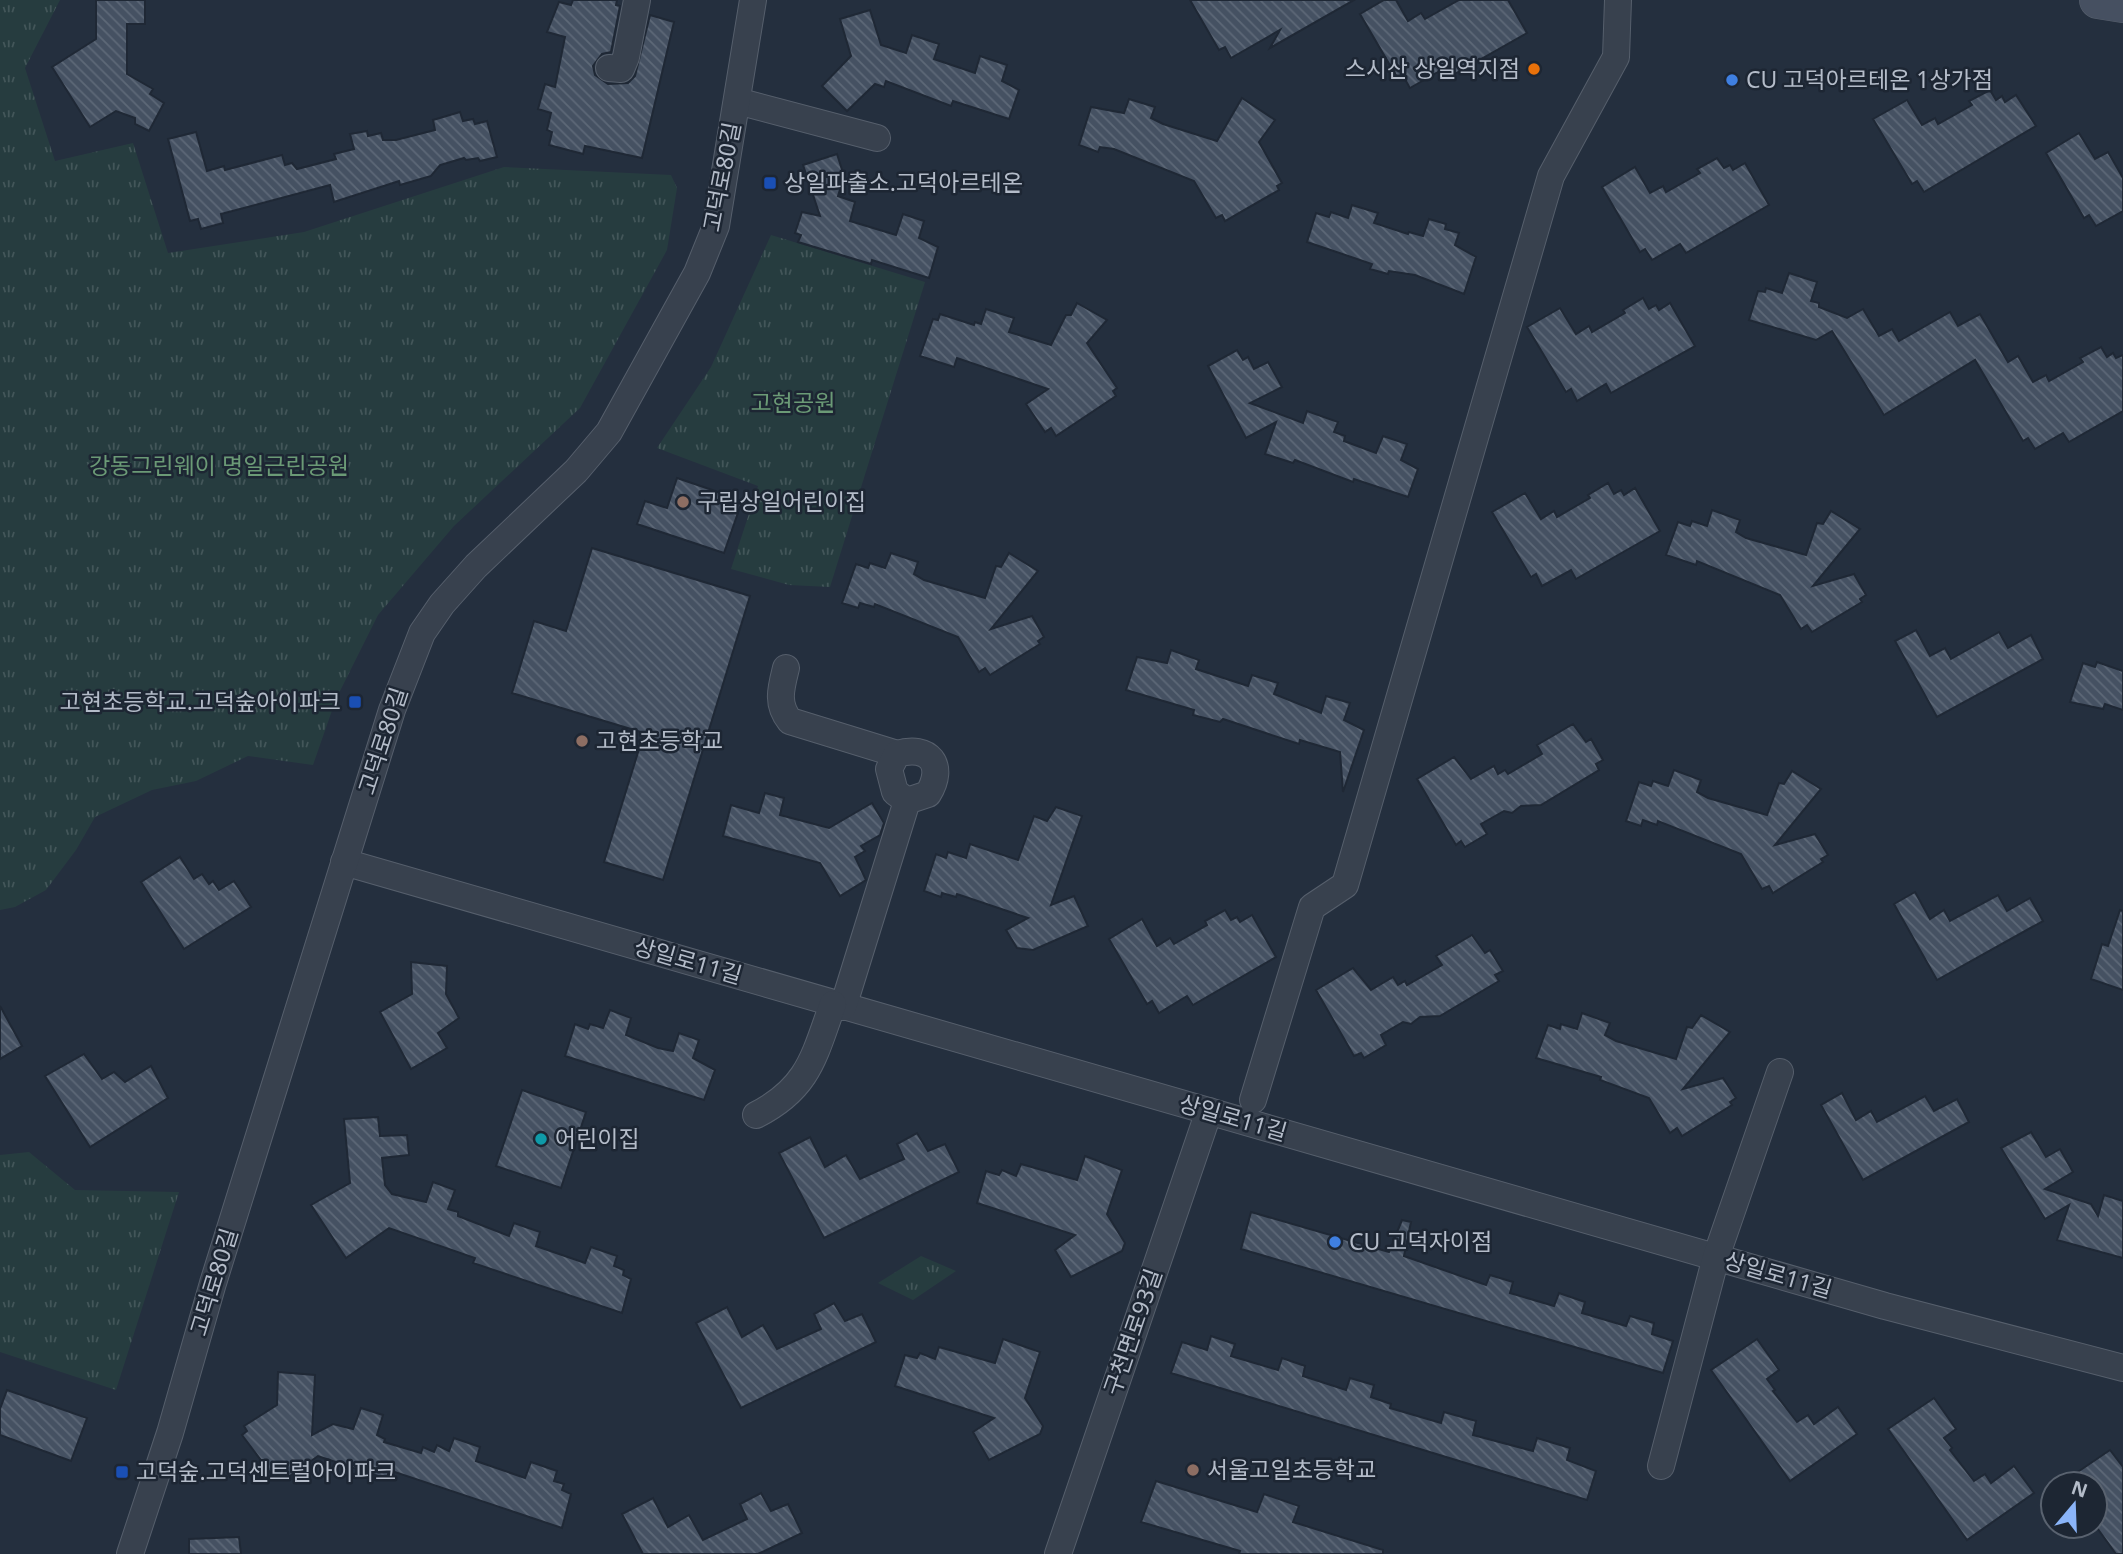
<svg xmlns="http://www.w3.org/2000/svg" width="2123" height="1554" font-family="'Noto Sans','Noto Sans KR',sans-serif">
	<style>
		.park { fill: url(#park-tufts) }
		.building { fill: url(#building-back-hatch); stroke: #1f2835; stroke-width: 2 }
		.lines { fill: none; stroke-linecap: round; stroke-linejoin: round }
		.street-casing { stroke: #565f6c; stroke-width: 28 }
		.secondary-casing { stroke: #565f6c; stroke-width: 38 }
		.street { stroke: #38414e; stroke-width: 26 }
		.secondary { stroke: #465061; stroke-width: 37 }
		.food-dot { fill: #e8710a; stroke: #1d2633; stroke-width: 2.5 }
		.shop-dot { fill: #3f7fe0; stroke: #1d2633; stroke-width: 2.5 }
		.transit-dot { fill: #1a4fb4; stroke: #1d2633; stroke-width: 2.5 }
		.education-dot { fill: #8d6e63; stroke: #1d2633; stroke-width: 2.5 }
		.culture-dot { fill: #0f9aa8; stroke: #1d2633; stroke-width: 2.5 }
		.labels { text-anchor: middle; stroke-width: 5; stroke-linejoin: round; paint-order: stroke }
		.poi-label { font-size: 23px; fill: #b4bcc9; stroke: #1d2633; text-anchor: start }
		.street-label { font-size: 23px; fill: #b4bcc9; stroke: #1d2633 }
		.park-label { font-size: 23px; fill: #6b9a76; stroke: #1d2633 }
	</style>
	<defs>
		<pattern id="park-tufts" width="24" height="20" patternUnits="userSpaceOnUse" patternTransform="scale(1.75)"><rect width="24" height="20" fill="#263c3f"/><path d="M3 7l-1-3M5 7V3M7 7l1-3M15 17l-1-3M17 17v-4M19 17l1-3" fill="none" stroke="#435659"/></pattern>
		<pattern id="building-back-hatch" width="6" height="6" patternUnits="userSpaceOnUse" patternTransform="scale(1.75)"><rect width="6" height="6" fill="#455162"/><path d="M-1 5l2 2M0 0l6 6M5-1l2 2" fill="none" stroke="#5d6877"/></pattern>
	</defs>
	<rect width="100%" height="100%" fill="#242f3e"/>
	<!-- park -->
	<g class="park">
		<polygon points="0,0 60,0 25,68 55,161 133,143 168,253 304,232 504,167 671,175 677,188 667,250 580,408 454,526 378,615 336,699 313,765 248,756 196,781 152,790 95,817 76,850 46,890 15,907 0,910"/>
		<polygon points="771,235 925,282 830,587 789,585 731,569 758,486 657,448 711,367"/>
		<polygon points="29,1152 75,1190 179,1192 116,1390 0,1352 0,1155"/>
		<polygon points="921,1256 956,1271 913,1300 878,1283"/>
	</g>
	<!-- building -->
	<g class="building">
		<polygon points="96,0 145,0 145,24 127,24 127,74 153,89 150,94 164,103 149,131 135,124 135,118 116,111 90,127 52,67 96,39"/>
		<polygon points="573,0 617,0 616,5 620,6 611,52 602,54 593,66 595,75 608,84 628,83 635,76 650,15 674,22 642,158 585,146 583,154 549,145 552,132 547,130 551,113 538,109 545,84 555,87 565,37 547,32 559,2 571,5"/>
		<polygon points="1190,0 1354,0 1270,48 1280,30 1231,58 1225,47 1219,50"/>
		<polygon points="1384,0 1396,0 1408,21 1421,13 1425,19 1459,0 1508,0 1527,33 1444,80 1438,72 1410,88 1403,76 1398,79 1360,14"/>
		<polygon points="870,10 881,45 906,53 912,35 939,44 934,59 975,73 980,56 1007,65 1002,81 1019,90 1009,119 953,101 951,106 886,81 884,87 875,84 847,111 822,86 851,56 840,19"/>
		<polygon points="1990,90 1996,100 2002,96 2005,102 2016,95 2036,126 1924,192 1917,181 1912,184 1873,119 1907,100 1922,125 1935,118 1938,124 1972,105 1969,101"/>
		<polygon points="1242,98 1275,120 1259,142 1282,183 1277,186 1279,190 1225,221 1222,215 1216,218 1194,181 1114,149 1100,147 1098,152 1079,145 1091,107 1124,113 1129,99 1155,107 1151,118 1163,124 1217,141"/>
		<polygon points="460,112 463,121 473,119 475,124 487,121 497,157 480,161 478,158 466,160 464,158 440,165 431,176 400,185 399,181 334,202 330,185 221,214 223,223 201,229 198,219 190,221 168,139 196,132 207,171 224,166 225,170 282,155 285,165 292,163 297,169 336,159 334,154 354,149 350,134 367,131 368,136 381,133 383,140 396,140 435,130 433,120"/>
		<polygon points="2079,133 2095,159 2108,152 2123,178 2123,211 2096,226 2089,215 2084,218 2046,153"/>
		<polygon points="837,154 844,176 838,196 855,202 850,221 896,235 903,214 924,221 919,238 938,247 929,278 872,260 871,264 798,242 801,235 795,233 802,212 820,216 803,165"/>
		<polygon points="1717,158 1724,168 1730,165 1733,170 1745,163 1769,205 1686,253 1680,244 1652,260 1645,249 1640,252 1602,187 1635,167 1650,193 1663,186 1666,192 1700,173 1697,169"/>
		<polygon points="1352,205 1378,213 1374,223 1408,234 1409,232 1423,236 1429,219 1446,224 1445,229 1459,233 1455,245 1476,257 1464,294 1415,275 1389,271 1388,274 1370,269 1372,264 1307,242 1316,213 1329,217 1331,212 1348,218"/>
		<polygon points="1789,273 1817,282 1811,301 1819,303 1819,307 1847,318 1863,309 1879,336 1892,329 1899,341 1950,312 1958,326 1980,314 2008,362 2018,356 2033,382 2046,375 2049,381 2083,362 2080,358 2101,347 2107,357 2113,353 2116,358 2123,355 2123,411 2069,442 2063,433 2035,449 2028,438 2023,441 1975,360 1884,415 1832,331 1816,340 1749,320 1758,291 1765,292 1766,288 1782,293"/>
		<polygon points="1643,298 1649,309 1656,305 1659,310 1670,303 1695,346 1611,393 1606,384 1577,401 1571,389 1566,392 1527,327 1560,308 1576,334 1589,326 1592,332 1625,313 1623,310"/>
		<polygon points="1077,303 1107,320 1087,343 1117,388 1113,391 1116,396 1056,436 1051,428 1045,432 1026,404 1048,389 957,358 954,367 920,356 933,319 938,320 940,314 974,325 975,322 981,324 986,309 1014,318 1009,332 1051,345 1066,315 1071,315"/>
		<polygon points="1237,350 1243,360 1248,357 1254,369 1268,362 1282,387 1250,403 1303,423 1307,411 1338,422 1334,432 1345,436 1344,441 1376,453 1383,436 1407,444 1401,460 1418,469 1408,497 1354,479 1353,482 1295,460 1293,463 1265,454 1276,422 1246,438 1208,366"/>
		<polygon points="677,478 721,493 720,497 741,504 724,553 637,524 645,501 667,508"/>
		<polygon points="1608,483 1614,494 1621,490 1624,495 1635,488 1660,531 1576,579 1571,570 1542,586 1536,574 1531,577 1492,512 1525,493 1541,519 1554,511 1557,517 1590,498 1588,495"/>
		<polygon points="1712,510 1740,520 1736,532 1746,538 1806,555 1817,523 1823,524 1831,511 1860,529 1813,586 1854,574 1866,595 1860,599 1862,602 1812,632 1807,625 1801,629 1780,595 1697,561 1696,565 1666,555 1678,522 1690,526 1692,521 1707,526"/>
		<polygon points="592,548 750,596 663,880 604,862 644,733 512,693 534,621 566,631"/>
		<polygon points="891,553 918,562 914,574 924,580 985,598 996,566 1001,567 1009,553 1038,571 991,629 1032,616 1044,637 1038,641 1040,644 990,675 985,668 979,672 958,637 875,604 874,607 860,603 858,608 842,603 856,564 868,568 870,563 885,568"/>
		<polygon points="1916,630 1930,656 1945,648 1951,659 1999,632 2008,648 2031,635 2043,659 1937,717 1895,641"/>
		<polygon points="1171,650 1199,660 1196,669 1248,686 1252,675 1278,683 1274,694 1321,713 1326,696 1350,703 1344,720 1364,730 1343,792 1340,752 1300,740 1299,744 1223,719 1220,722 1193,715 1194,710 1126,690 1137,657 1167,663"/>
		<polygon points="2097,662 2123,671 2123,710 2105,704 2103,709 2070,702 2083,663 2095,667"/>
		<polygon points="1573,724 1586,742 1591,739 1603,760 1596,764 1599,770 1541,805 1521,806 1512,813 1504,811 1481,824 1487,834 1465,847 1461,841 1456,845 1417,779 1454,757 1471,779 1494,766 1498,774 1505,770 1508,774 1542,754 1537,745"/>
		<polygon points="1674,770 1701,780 1697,792 1708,798 1767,815 1779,783 1784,784 1792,771 1821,789 1775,845 1815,834 1828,855 1821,859 1823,862 1773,893 1769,886 1762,889 1741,854 1658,821 1657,825 1643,820 1641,826 1626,821 1639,782 1651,786 1653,781 1668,786"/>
		<polygon points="765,793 784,798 780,815 829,828 872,803 884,823 880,835 861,846 865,851 855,857 866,880 840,896 820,863 723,836 731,805 759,813"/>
		<polygon points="1056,807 1082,816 1051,905 1074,896 1088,926 1033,950 1017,948 1006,930 1028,918 957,894 956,897 942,893 941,897 924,891 936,854 946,858 948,852 966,858 970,844 1018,860 1034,816 1047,821"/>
		<polygon points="180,857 194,879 202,874 209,884 213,881 219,890 234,881 251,907 184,949 141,882"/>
		<polygon points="1915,892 1930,919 1944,910 1950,921 1998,895 2007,911 2030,898 2043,921 1937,980 1894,904"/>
		<polygon points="1225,910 1231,920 1237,917 1240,922 1252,915 1276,957 1193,1005 1187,996 1159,1013 1152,1001 1147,1004 1109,939 1142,919 1157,946 1170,938 1174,944 1207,925 1205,921"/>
		<polygon points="2120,910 2123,911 2123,990 2091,979 2102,944 2108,946"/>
		<polygon points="1472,935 1485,953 1490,950 1503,971 1495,975 1499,981 1440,1016 1420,1017 1411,1024 1403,1022 1381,1035 1386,1045 1364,1058 1361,1053 1354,1056 1316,990 1353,968 1371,990 1393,977 1398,985 1405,981 1407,985 1442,965 1436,956"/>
		<polygon points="411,962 447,966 446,994 459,1018 438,1033 447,1048 411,1069 380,1012 412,994"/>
		<polygon points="0,1006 22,1046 0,1059"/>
		<polygon points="610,1010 631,1018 626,1035 658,1048 673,1051 679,1033 699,1040 693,1058 715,1070 704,1100 565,1056 575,1024 588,1029 590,1024 603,1028"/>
		<polygon points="1582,1013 1610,1023 1605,1035 1616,1041 1676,1059 1687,1027 1692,1028 1701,1015 1730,1032 1683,1089 1723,1078 1736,1098 1730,1102 1732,1105 1682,1136 1677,1128 1670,1133 1649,1098 1600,1080 1601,1077 1536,1058 1548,1025 1560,1029 1561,1024 1577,1029"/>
		<polygon points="84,1054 102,1079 114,1072 125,1082 151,1066 168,1098 90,1147 45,1076"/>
		<polygon points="522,1090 586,1112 561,1188 496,1166"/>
		<polygon points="1842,1093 1856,1120 1871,1111 1877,1122 1925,1096 1934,1111 1957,1099 1969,1122 1863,1180 1821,1105"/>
		<polygon points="378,1117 380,1136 407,1135 409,1155 382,1158 385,1185 392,1194 426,1202 433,1182 455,1190 448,1209 458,1212 458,1216 509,1236 514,1223 540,1232 536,1246 585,1263 591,1247 617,1256 614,1266 624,1270 623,1275 631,1279 622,1313 473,1263 475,1258 389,1228 346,1258 311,1205 350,1183 344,1119"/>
		<polygon points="2031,1132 2046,1157 2060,1149 2073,1172 2045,1189 2091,1204 2098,1216 2104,1195 2123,1201 2123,1258 2057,1240 2069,1205 2045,1219 2001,1148"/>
		<polygon points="917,1133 928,1151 945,1144 959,1172 824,1238 779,1153 810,1137 825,1167 846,1155 860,1179 904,1159 897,1144"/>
		<polygon points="1085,1156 1122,1170 1107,1214 1125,1243 1122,1251 1071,1277 1055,1250 1075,1235 977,1203 986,1171 999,1175 1002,1170 1016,1176 1021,1164 1077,1180"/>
		<polygon points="1251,1212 1389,1252 1402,1220 1411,1222 1404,1256 1486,1285 1490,1275 1513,1282 1510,1293 1554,1306 1559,1293 1585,1302 1582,1313 1626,1326 1630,1316 1654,1323 1652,1334 1673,1341 1663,1373 1241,1249"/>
		<polygon points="834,1303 845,1321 862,1314 876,1342 741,1408 696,1323 727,1307 742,1337 763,1325 777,1349 821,1329 814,1314"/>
		<polygon points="1211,1336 1235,1344 1231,1356 1278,1370 1282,1358 1305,1366 1303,1376 1346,1390 1350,1378 1374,1385 1371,1397 1391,1404 1390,1408 1441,1423 1444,1412 1476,1421 1473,1435 1533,1451 1537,1438 1570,1448 1567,1460 1596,1471 1587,1500 1171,1373 1182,1342 1207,1350"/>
		<polygon points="1003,1339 1040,1352 1025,1398 1043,1426 1040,1434 989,1460 973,1432 994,1418 895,1386 905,1355 917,1358 920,1353 935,1359 939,1347 995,1363"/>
		<polygon points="1757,1339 1779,1370 1767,1379 1775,1390 1773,1391 1797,1422 1808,1415 1814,1424 1838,1407 1857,1434 1790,1481 1711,1370"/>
		<polygon points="278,1372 315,1375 312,1435 333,1424 353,1429 361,1408 383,1415 377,1435 385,1439 384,1442 421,1453 423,1447 434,1452 437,1445 449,1451 454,1438 480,1447 476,1461 525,1478 531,1462 557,1471 554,1481 564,1484 562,1490 571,1494 562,1528 389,1470 387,1479 318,1456 287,1478 279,1470 272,1475 242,1435 247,1431 244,1426 277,1405"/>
		<polygon points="7,1390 87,1418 71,1461 0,1435 0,1409"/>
		<polygon points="1934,1398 1956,1429 1944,1438 1952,1448 1950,1450 1974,1481 1985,1474 1991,1483 2014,1466 2034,1493 1967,1540 1888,1429"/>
		<polygon points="2110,1450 2123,1467 2123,1554 2116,1554 2095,1525 2095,1484 2060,1484"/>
		<polygon points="1156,1481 1257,1512 1264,1494 1299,1506 1293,1522 1383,1550 1383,1554 1239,1554 1240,1551 1141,1522"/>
		<polygon points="761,1493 771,1511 788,1504 802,1533 758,1554 643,1554 622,1514 653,1498 668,1527 689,1515 703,1540 747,1519 740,1504"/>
		<polygon points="239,1537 241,1554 189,1554 189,1539"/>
	</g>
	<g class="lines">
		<!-- street casing -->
		<g class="street-casing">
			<g id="street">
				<polyline points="609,68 621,69 626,57 637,0"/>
				<polyline points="737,101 877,138"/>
				<path d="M 786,668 C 781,688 776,704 790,721 L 897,754"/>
				<polyline points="344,862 1885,1306 2123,1368"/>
				<path d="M 843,1007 L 907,801 L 928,794 C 946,765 929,744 897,754 L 889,769 L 895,792 L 907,801"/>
				<polyline points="1253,1100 1312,907 1345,885 1551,176 1616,57 1618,0"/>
				<path d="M 756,1115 C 809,1088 814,1056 833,1004"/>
				<polyline points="1661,1466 1716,1257 1780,1072"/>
				<polyline points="130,1554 170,1433 213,1283 392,710 422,633 442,604 476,566 576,471 609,432 697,273 716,226 753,0"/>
				<polyline points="1058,1554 1209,1111"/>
			</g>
		</g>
		<!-- secondary casing -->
		<g class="secondary-casing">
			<polyline id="secondary" points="2098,0 2123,4"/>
		</g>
		<!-- street -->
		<use href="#street" class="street"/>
		<!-- secondary -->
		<use href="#secondary" class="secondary"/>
	</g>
	<!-- markers -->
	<circle class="food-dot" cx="1534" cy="69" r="7"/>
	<g class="shop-dot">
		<circle cx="1732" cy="80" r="7"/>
		<circle cx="1335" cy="1242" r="7"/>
	</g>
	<g class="transit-dot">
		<rect x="763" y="176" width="14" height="14" rx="3.5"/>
		<rect x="348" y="695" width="14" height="14" rx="3.5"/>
		<rect x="115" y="1465" width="14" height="14" rx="3.5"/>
	</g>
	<g class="education-dot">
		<circle cx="683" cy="502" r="7"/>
		<circle cx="582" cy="741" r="7"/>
		<circle cx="1193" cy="1470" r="7"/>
	</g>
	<circle class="culture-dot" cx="541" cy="1139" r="7"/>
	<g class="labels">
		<!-- poi labels -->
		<g class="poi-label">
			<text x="1520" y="77" text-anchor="end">스시산 상일역지점</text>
			<text x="1746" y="88">CU 고덕아르테온 1상가점</text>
			<text x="784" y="191">상일파출소.고덕아르테온</text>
			<text x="697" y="510">구립상일어린이집</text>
			<text x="341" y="710" text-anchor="end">고현초등학교.고덕숲아이파크</text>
			<text x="596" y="749">고현초등학교</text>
			<text x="555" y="1147">어린이집</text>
			<text x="1349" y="1250">CU 고덕자이점</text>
			<text x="1207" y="1478">서울고일초등학교</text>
			<text x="136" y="1480">고덕숲.고덕센트럴아이파크</text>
		</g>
		<!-- street labels -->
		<g class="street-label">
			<text transform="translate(722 177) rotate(-79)" y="8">고덕로80길</text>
			<text transform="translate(383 741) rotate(-72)" y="8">고덕로80길</text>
			<text transform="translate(688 961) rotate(16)" y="8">상일로11길</text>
			<text transform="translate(1233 1118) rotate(16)" y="8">상일로11길</text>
			<text transform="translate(1778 1275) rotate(16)" y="8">상일로11길</text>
			<text transform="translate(214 1282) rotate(-73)" y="8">고덕로80길</text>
			<text transform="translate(1133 1332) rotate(-71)" y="8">구천면로93길</text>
		</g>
		<!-- park labels -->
		<g class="park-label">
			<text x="793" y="411">고현공원</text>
			<text x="219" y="474">강동그린웨이 명일근린공원</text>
		</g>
	</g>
	<!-- north arrow -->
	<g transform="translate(2074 1505) rotate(19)"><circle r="33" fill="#1d2633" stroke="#59626f" stroke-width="2"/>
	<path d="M0-5L12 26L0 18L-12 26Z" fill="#8ab4f8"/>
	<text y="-10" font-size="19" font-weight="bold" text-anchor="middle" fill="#b4bcc9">N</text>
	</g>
</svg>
